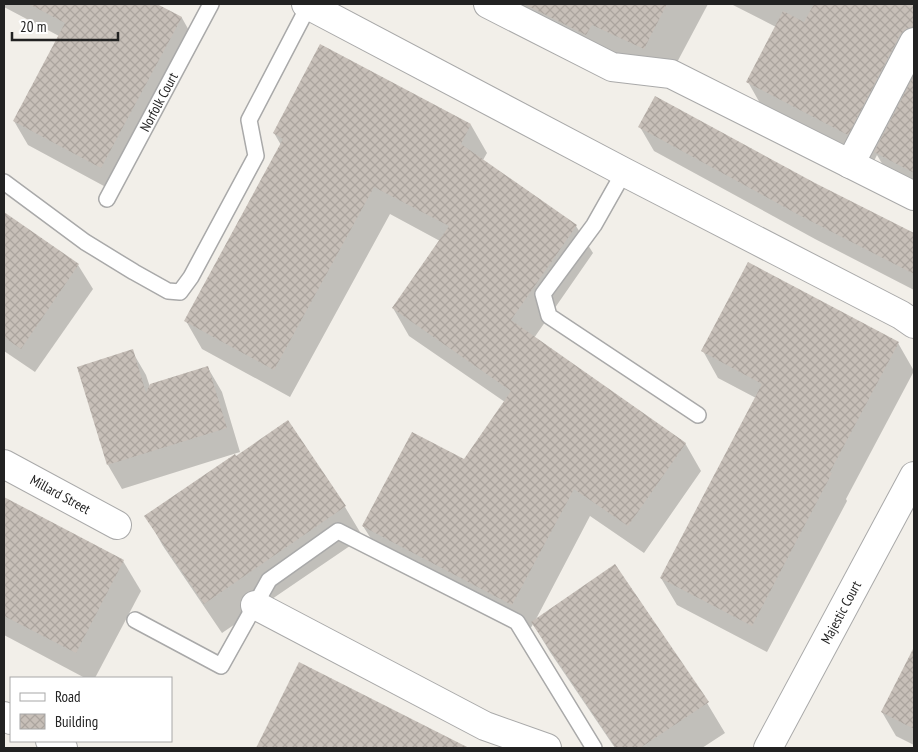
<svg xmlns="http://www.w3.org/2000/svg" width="918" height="752" font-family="'PT Sans Narrow',sans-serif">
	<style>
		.shadow { fill: #0003 }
		.building { fill: url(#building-cross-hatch) }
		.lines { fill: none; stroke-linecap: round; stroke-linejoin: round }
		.lane-casing { stroke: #a9a9a9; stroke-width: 18 }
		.street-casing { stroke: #a9a9a9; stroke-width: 30 }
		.lane { stroke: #fff; stroke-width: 15 }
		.street { stroke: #fff; stroke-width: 28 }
		.labels { text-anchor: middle; stroke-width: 4.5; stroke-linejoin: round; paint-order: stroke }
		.street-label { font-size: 14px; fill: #222; stroke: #fff }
	</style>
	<defs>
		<pattern id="building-cross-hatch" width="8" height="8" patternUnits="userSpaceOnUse" patternTransform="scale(1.25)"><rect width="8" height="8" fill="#c7bfb8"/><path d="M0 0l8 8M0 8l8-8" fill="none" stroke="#aba49e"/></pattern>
	</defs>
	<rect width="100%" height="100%" fill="#f2efe9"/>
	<!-- shadow -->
	<g class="shadow">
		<polygon points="4,4 154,4 182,18 196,43 115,192 28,145 14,121 59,36 4,7"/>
		<polygon points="473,4 708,4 665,85 607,71"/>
		<polygon points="731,4 914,4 914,198 897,189 877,155 869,171 769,119 748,82 776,27"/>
		<polygon points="471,125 487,153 483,160 576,226 593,253 534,338 685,443 701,471 644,553 590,516 535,621 707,703 725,733 702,748 615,748 550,652 533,624 528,633 380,553 363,526 464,461 505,402 409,336 393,308 440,241 390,214 290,397 202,349 186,321 281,145 274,133"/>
		<polygon points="640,127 814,184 914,234 914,290 815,239 654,151"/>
		<polygon points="4,213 78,265 93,289 35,372 4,351"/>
		<polygon points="898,343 914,371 846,499 847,501 767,652 677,605 661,578 756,398 718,378 703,351"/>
		<polygon points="132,351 146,375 150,387 208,368 222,392 240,452 122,489 108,465"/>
		<polygon points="288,422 345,507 363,537 222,633 163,546 146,516 236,458"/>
		<polygon points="4,499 123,561 141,591 95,678 85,678 4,635"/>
		<polygon points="914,650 914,745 896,736 882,712"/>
		<polygon points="300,664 467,748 257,748"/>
	</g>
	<!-- building -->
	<g class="building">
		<polygon points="29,4 157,4 182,17 101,168 13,121 65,23"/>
		<polygon points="524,4 667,4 644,49 592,25 586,35"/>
		<polygon points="814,4 914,4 914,27 906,29 900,35 848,135 746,82 783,11 804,22"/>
		<polygon points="320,44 471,124 461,144 577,225 511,320 686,443 628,526 574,489 512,605 362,526 412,432 464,459 511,391 392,308 449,226 374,187 274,370 184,321 283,139 273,133"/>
		<polygon points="914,75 914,173 874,152"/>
		<polygon points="655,96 815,183 914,233 914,274 799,215 638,127"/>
		<polygon points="4,212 79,264 21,349 4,337"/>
		<polygon points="748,262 899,342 830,472 832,473 752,626 660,578 762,384 701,351"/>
		<polygon points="133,349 146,393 150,384 208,366 227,428 107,465 77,367"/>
		<polygon points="288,420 346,506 204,604 144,516 235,454 236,456"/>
		<polygon points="4,497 124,560 76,653 4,616"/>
		<polygon points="615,564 709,702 640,748 616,748 531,622"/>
		<polygon points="914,647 914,729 881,712"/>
		<polygon points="299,662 469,748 256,748"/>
	</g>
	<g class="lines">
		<!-- lane casing -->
		<g class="lane-casing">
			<g id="lane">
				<polyline points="624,172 594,225 543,294 549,316 698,415"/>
				<polyline points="4,182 85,242 134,272 168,291 180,292 191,277 256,156 249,120 309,5"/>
				<path id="s1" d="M 107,199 L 211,4"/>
				<polyline points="135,620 221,666 269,580 338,531 517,622 594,748"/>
			</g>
		</g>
		<!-- street casing -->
		<g class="street-casing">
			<g id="street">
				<polyline points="306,4 624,172 901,315 914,324"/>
				<polyline points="488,4 612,67 671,74 914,196"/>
				<polyline points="850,164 914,42"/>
				<path id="s2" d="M 4,464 L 117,525"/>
				<polyline points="255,605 485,726 547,748"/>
				<polyline points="4,716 11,720"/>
				<polyline points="50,741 63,748"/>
				<path id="s3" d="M 768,748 L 914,476"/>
			</g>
		</g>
		<!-- lane -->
		<use href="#lane" class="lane"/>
		<!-- street -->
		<use href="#street" class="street"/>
	</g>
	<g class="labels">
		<!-- street labels -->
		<g class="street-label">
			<text dy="5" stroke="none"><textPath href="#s1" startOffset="110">Norfolk Court</textPath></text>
			<text dy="5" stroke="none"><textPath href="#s2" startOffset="64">Millard Street</textPath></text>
			<text dy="5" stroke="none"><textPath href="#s3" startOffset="154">Majestic Court</textPath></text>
		</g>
	</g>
	<!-- border -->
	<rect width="918" height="752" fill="none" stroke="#222222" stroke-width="10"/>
	<!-- legend -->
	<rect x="10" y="677" width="162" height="65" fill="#ffffff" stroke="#a7a7a7"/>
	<rect x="20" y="693" width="25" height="8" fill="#ffffff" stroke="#a7a7a7"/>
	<text x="55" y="702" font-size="15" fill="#222222">Road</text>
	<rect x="20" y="714" width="25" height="15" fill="url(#building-cross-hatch)" stroke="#a7a7a7"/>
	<text x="55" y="727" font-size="15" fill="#222222">Building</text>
	<!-- scale -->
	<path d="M12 32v8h106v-8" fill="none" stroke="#222222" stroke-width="2.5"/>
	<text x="20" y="32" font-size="15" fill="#222222" stroke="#ffffff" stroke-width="4" paint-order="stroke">20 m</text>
</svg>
